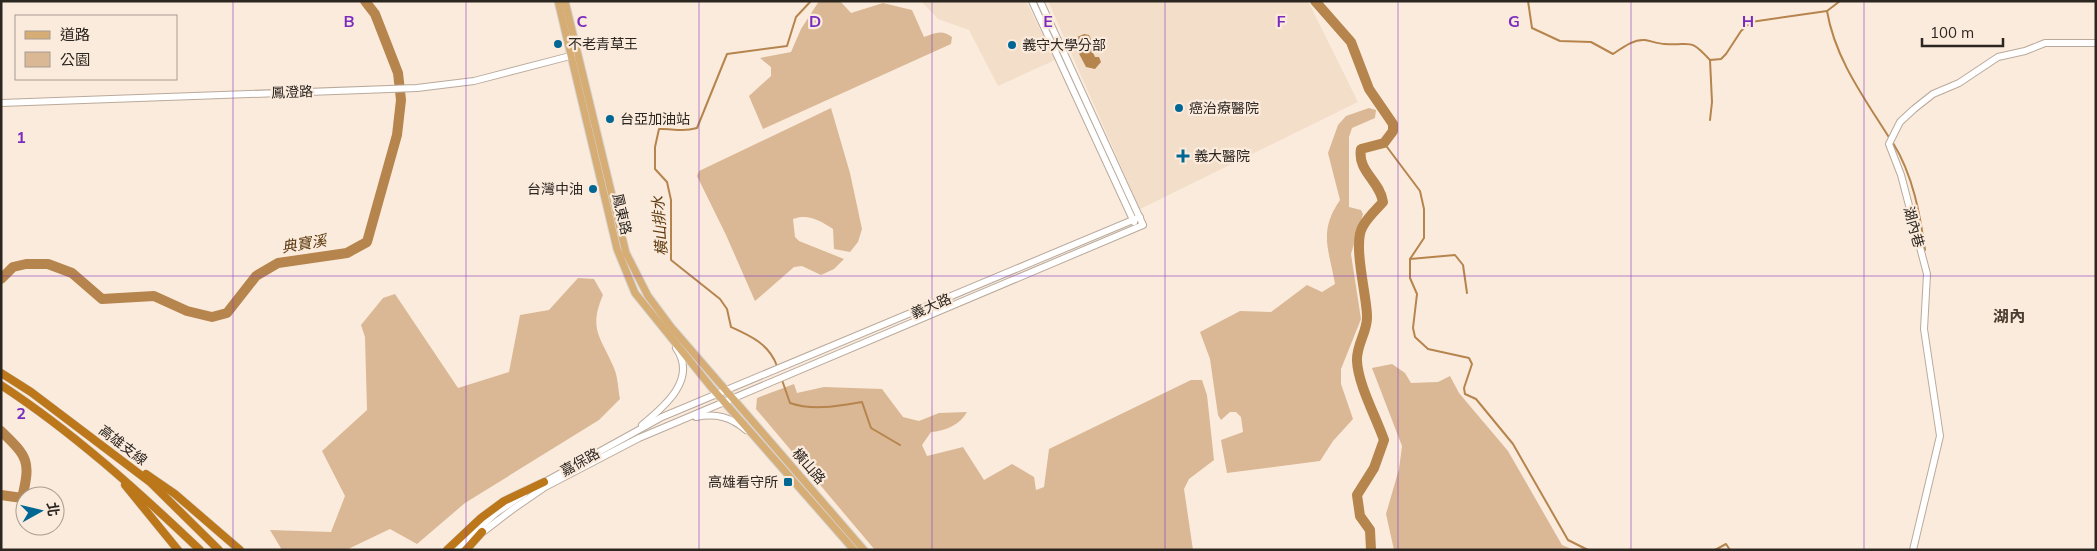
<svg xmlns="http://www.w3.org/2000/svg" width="2097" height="551" font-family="Mulish,'Noto Sans TC',sans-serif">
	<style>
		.built { fill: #f3deca }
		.green { fill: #dab895 }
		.water { fill: #b6844d }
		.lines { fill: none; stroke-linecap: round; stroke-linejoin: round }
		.stream { stroke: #b6844d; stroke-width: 2 }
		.river { stroke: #b6844d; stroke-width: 10 }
		.secondary-casing { stroke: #b9aa9c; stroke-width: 8 }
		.primary-casing { stroke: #d5d4d3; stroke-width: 9 }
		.highway-casing { stroke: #d5d4d3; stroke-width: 9 }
		.secondary { stroke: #fff; stroke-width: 6 }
		.primary { stroke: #d7ad76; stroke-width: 7 }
		.highway { stroke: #bc771b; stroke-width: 8 }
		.grid { fill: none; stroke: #7b2cbf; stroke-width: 1; stroke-opacity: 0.55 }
		.poi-dot { fill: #006795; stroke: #fbebdc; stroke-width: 2 }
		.labels { text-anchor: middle; stroke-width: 4.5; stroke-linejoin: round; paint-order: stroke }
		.poi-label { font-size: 14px; fill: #2c2621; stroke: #fbebdc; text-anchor: start }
		.street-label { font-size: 14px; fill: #2c2621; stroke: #fbebdc }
		.water-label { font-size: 15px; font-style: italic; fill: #5d3a0f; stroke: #fbebdc }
		.quarter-label { font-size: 16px; font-weight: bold; fill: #493c30; stroke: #fbebdc }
		.grid-label { font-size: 16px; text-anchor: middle; font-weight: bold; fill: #7b2cbf; stroke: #fbebdc; stroke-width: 4.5; stroke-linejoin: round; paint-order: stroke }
	</style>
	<rect width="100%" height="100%" fill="#fbebdc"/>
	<!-- built -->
	<g class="built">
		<polygon points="921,1 1026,1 1055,60 998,86 969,30 938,19"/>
		<polygon points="1048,1 1308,1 1358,102 1140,209"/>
	</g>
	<!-- green -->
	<g class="green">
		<path d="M 819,1 L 840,1 L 851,13 L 883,3 L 912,10 L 924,37 C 934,33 942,29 952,37 L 951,44 L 763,129 L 749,96 L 771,76 L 771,67 L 760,58 L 791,52 L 801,29 Z"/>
		<path d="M 831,108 L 850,173 L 862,229 L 858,242 L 850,252 L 834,249 L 833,229 C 821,221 808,213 793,219 L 795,237 L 799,241 L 844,259 L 834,269 L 821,275 L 802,266 L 794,267 L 755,301 L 726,235 L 697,176 L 699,171 Z"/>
		<path d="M 1369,108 L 1376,110 L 1375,118 L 1352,128 L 1349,137 L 1349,207 L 1361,210 L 1363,214 L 1351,254 L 1361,319 L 1341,369 L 1341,384 L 1353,419 L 1333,441 L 1320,461 L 1227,473 L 1221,440 L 1243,432 L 1241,417 L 1236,412 L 1230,412 L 1221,420 L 1218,415 L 1210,359 L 1200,332 L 1240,311 L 1271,312 L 1307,285 L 1322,292 L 1335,284 C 1329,249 1318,232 1340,200 L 1328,153 L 1338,125 L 1346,116 Z"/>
		<path d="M 578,278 L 594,279 L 603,295 C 588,330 601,337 614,368 C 618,377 618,389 620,399 L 599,420 L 465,503 L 417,544 L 390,529 L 346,550 L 282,550 L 270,530 L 331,532 L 345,496 L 322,451 L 367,410 L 365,337 L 361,325 L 383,298 L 395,294 L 458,388 L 509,372 L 520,315 L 549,310 Z"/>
		<polygon points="1392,364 1405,373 1411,383 1438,382 1450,376 1459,393 1508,451 1562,545 1574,550 1394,550 1386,514 1399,469 1402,446 1372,368"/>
		<path d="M 1191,380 L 1202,380 L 1207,395 L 1214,460 L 1189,479 L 1184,489 L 1193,550 L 875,550 L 756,409 L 757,398 L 794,384 L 797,393 L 824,387 L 882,389 L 903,417 L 919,421 L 939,413 L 967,412 C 960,425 945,431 931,432 L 922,445 L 927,456 L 963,447 L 984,480 L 1012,464 L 1034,477 L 1036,490 L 1044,487 L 1049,449 Z"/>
	</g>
	<!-- water -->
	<polygon class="water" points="1084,34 1089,35 1092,41 1089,43 1095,57 1099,57 1101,62 1095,69 1086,67 1075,46 1075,38"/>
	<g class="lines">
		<!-- stream -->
		<g class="stream">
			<path d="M 1528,1 L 1532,28 L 1560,41 L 1591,42 L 1613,54 C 1622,48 1633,39 1645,40 C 1652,41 1658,44 1665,44 C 1692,46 1689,37 1710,60 L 1721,59 L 1726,54 L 1741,31 L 1751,22 L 1827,11 L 1840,1"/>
			<path d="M 1827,11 C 1835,59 1865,99 1890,139"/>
			<polyline points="1710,120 1712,102 1710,60"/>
			<polyline points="1384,143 1420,191 1424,209 1424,238 1410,259 1410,278 1417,294 1413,328 1415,337 1428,349 1469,358 1472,364 1464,388 1465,394 1476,399 1513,444 1568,540 1588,550"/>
			<path d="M 1893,143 C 1913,175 1920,214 1925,250"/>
			<polyline points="1410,259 1455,255 1463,265 1467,293"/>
			<path d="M 777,366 C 769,344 751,336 731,327 L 727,309 L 720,299 L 671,260 L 671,200 L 667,182 L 655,169 L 655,147 L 659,129 C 676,128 680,133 697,128 L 727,54 L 787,46 L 796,17 L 811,1"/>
			<path d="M 782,380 L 790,403 C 813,411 838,406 862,402 L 871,428 L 900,445"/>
			<polyline points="1715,550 1726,544 1730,550"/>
		</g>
		<!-- river -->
		<g class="river">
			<path d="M 1315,1 L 1351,42 L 1369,89 L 1393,124 L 1393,131 L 1384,143 L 1361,149 C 1357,171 1380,181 1383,202 C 1376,210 1368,217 1363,226 C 1352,243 1367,296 1367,316 C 1368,331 1356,345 1357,361 C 1358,384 1376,417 1384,440 L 1374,468 L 1357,495 L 1360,516 L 1370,530 L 1371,550"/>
			<polyline points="1,279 13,267 26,264 48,264 72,273 102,299 154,296 187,311 212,317 227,313 256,276 278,263 347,253 367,242 397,135 401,100 398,73 375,14 365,1"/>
			<path d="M 1,431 C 28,457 31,461 22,498 L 1,495"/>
		</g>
		<!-- secondary casing -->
		<g class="secondary-casing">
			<g id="secondary">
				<polyline points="1032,1 1134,222"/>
				<polyline points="1,103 417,88 474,81 574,55"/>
				<path d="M 696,417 C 716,413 731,417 746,430"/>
				<path d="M 642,425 C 664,407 698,379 676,348"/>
				<polyline points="541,484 662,417 1140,217"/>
				<polyline points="479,535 513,509 545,487 639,438 1143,225 1040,1"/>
				<polyline points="455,550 496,513 524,494"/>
				<polyline points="1913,550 1940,436 1924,329 1927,274 1901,175 1889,144 1900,122 1914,109 1933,94 1959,83 1998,57 2025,51 2045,43 2096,43"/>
			</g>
		</g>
		<!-- primary casing -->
		<g class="primary-casing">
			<g id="primary">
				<polyline points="558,1 617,249 635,293 711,387 854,550"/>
				<polyline points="565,1 626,253 648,296 671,327 864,550"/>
			</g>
		</g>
		<!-- highway casing -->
		<g class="highway-casing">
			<g id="highway">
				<polyline points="1,373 31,392 150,482 219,550"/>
				<path d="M 1,385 C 73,432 138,491 200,550"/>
				<polyline points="146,474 175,494 240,550"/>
				<polyline points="125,485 178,550"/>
				<polyline points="447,550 481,518 504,501 544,482"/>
				<polyline points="466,550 482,532"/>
			</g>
		</g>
		<!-- secondary -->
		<use href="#secondary" class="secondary"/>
		<!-- primary -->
		<use href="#primary" class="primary"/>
		<!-- highway -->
		<use href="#highway" class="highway"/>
	</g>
	<!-- grid -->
	<path class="grid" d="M 233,1 L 233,550M 466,1 L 466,550M 699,1 L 699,550M 932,1 L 932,550M 1165,1 L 1165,550M 1398,1 L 1398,550M 1631,1 L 1631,550M 1864,1 L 1864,550M 1,276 L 2096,276"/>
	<!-- markers -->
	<g class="poi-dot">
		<circle cx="558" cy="44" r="5"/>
		<circle cx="1012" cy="45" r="5"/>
		<circle cx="1179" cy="108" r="5"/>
		<circle cx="610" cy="119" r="5"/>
		<path d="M1180.5 148.5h5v5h5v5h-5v5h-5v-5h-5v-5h5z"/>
		<circle cx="593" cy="189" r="5"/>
		<rect x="783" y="477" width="10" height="10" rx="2.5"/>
	</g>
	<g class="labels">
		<!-- poi labels -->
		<g class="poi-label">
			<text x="568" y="49">不老青草王</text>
			<text x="1022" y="50">義守大學分部</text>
			<text x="1189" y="113">癌治療醫院</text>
			<text x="620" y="124">台亞加油站</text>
			<text x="1194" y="161">義大醫院</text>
			<text x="583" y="194" text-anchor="end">台灣中油</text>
			<text x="778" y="487" text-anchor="end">高雄看守所</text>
		</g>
		<!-- street labels -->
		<g class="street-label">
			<text transform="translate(292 92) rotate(-2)" y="5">鳳澄路</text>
			<text transform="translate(622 214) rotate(77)" y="5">鳳東路</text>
			<text transform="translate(1914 227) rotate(75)" y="5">湖內巷</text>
			<text transform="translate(931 306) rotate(-23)" y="5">義大路</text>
			<text transform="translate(123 445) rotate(37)" y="5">高雄支線</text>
			<text transform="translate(580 462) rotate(-29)" y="5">嘉保路</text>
			<text transform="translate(809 466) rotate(49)" y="5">橫山路</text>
		</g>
		<!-- water labels -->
		<g class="water-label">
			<text transform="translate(660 226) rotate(-94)" y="5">橫山排水</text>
			<text transform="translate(304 244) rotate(-9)" y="5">典寶溪</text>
		</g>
		<!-- quarter labels -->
		<g class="quarter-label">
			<text x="2009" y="322">湖內</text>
		</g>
	</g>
	<g class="grid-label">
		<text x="349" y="27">B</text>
		<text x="582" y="27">C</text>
		<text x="815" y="27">D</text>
		<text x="1048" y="27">E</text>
		<text x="1281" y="27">F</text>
		<text x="1514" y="27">G</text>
		<text x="1748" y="27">H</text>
		<text x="21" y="143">1</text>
		<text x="21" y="419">2</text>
	</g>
	<!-- border -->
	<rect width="2097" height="551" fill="none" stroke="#2c2621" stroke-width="5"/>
	<!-- legend -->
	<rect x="15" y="15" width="162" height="65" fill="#fbebdc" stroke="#a89c91"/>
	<rect x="25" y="31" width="25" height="8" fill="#d7ad76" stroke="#a89c91"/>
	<text x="60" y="40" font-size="15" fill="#2c2621">道路</text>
	<rect x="25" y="52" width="25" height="15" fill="#dab895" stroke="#a89c91"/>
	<text x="60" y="65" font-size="15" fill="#2c2621">公園</text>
	<!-- north arrow -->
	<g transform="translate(40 511) rotate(82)"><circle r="24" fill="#fbebdc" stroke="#a89c91"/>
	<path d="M0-4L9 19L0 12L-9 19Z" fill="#006795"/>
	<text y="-8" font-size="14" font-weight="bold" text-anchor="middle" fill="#2c2621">北</text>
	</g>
	<!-- scale -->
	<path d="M1922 38v8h81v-8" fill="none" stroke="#2c2621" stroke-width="2.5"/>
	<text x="1930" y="38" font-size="15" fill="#2c2621" stroke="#fbebdc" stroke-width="4" paint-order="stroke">100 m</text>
</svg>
